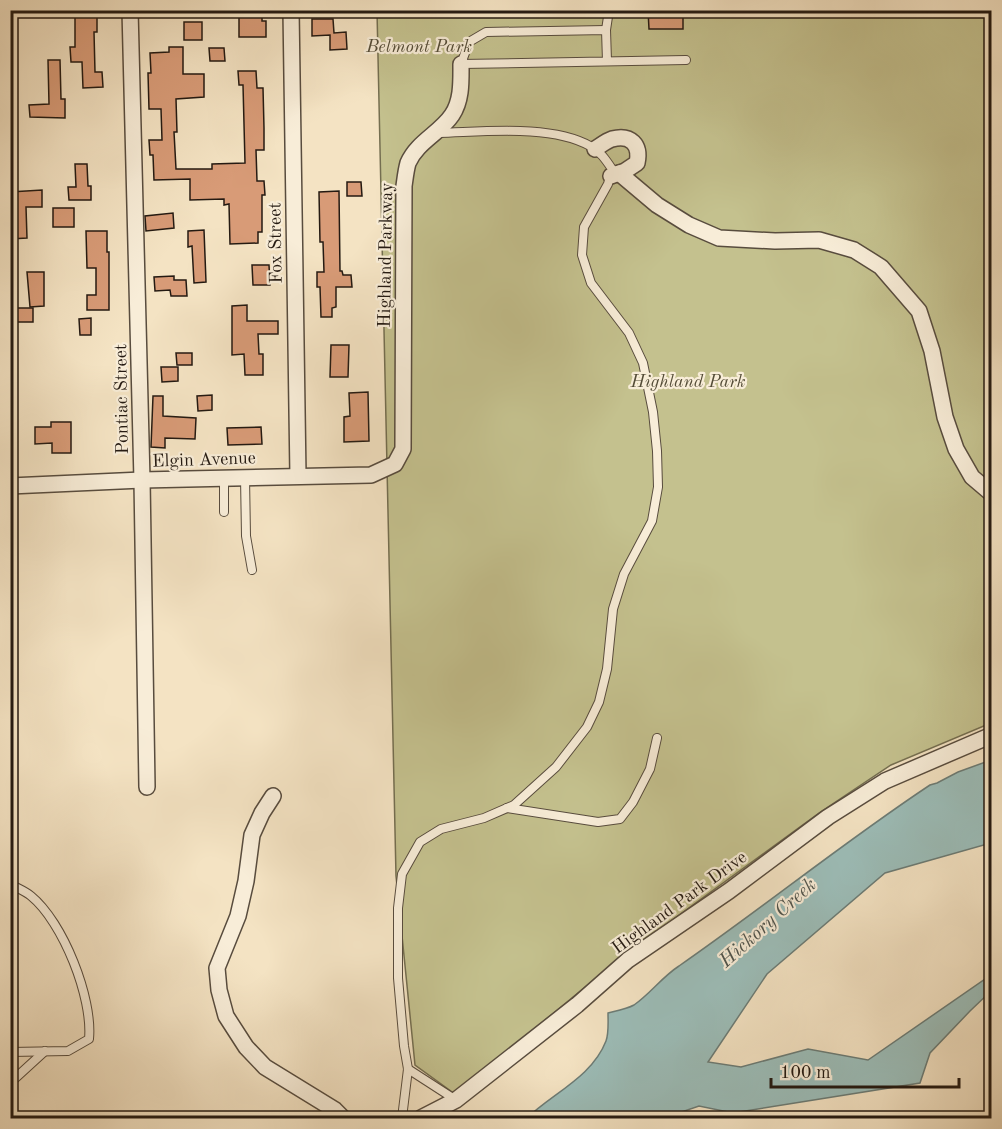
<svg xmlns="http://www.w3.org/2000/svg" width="1002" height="1129" font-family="'Old Standard TT',serif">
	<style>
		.green { fill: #c4c18e; stroke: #746e50; stroke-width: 1.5 }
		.water { fill: #9cbdb8; stroke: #6c7c76; stroke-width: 1.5 }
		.building { fill: #d89b77; stroke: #241a12; stroke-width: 1.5 }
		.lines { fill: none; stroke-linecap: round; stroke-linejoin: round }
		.lane-casing { stroke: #584c3e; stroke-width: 10 }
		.street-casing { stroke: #584c3e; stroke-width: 18 }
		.lane { stroke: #f8edd8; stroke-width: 8 }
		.street { stroke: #f8edd8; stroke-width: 15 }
		.rail-casing { stroke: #241a12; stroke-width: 6 }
		.rail { stroke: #f8edd8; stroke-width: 4; stroke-dasharray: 11; stroke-linecap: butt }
		.labels { text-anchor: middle; stroke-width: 4.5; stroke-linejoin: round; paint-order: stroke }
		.park-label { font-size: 18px; font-style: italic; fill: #544c37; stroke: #f8edd8 }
		.street-label { font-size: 18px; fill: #241a12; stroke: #f8edd8 }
		.water-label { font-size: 20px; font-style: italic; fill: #4e534c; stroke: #f8edd8 }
	</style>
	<rect width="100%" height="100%" fill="#f4e3c3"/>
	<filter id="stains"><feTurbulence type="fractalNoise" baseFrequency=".00333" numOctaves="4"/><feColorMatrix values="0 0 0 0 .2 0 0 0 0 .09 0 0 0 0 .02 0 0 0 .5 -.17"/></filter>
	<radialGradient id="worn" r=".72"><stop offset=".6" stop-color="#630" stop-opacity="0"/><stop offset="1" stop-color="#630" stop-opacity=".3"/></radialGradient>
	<!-- green -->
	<polygon class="green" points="377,11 991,11 991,723 891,765 819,813 623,956 455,1094 415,1065 396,876"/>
	<!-- water -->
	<path class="water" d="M 991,760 L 991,843 L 885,873 L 767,974 L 708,1062 L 741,1067 L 808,1049 L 868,1060 L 991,975 L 991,991 L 970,1011 L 930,1053 L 920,1083 L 733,1113 L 699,1106 L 664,1118 L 527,1118 C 553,1093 592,1077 606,1041 C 609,1033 608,1021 608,1013 C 616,1011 627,1009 634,1005 C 650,994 662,977 679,966 C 764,907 844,842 930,785 L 937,783 L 958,772 Z"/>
	<!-- building -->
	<g class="building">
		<polygon points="75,10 97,10 97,32 94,32 95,72 102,72 103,87 83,88 82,62 71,62 70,47 75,47"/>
		<polygon points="239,10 262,10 262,21 266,21 266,37 239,37"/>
		<polygon points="648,10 683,10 683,29 649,29"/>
		<polygon points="312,19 333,19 334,33 346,32 347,49 330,50 330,35 312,36"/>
		<rect x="184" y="22" width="18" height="18"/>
		<polygon points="169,47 183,47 183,74 204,74 204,97 176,99 177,132 174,132 176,169 212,169 212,164 245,163 243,85 239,85 238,71 256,71 257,88 263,88 264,128 264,150 256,150 257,181 264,181 265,195 262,195 262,232 258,232 258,243 230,244 229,204 224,205 224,199 190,200 190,179 154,180 153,155 150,155 149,140 162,140 161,109 149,109 148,73 151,73 150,53 169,52"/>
		<polygon points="209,48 224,48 225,61 210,61"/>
		<polygon points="48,60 60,60 61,99 65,99 65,118 30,117 29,105 49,104"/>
		<polygon points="75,164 87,164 88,186 91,186 91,200 69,200 68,187 76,187"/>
		<polygon points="347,182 361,182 362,196 347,196"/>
		<polygon points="42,190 42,207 26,207 27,238 10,239 10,192"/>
		<polygon points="339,191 340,271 342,271 343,275 351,275 352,287 336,287 336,307 332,308 332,317 321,317 320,287 317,287 317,272 324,272 323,242 320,242 319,192"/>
		<rect x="53" y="208" width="21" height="19"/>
		<polygon points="173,213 174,228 146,231 145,216"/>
		<polygon points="204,230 206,282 194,283 192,246 188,247 188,231"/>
		<polygon points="86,231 107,231 107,252 109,252 109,310 87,310 87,295 96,295 96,268 87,268"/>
		<polygon points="252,265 269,265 270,285 253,285"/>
		<polygon points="27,272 44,272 44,306 30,307"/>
		<polygon points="174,276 174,280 186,280 187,296 171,296 170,290 155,291 154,277"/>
		<polygon points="247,305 247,321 278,321 278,334 258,334 259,354 263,354 263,375 245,375 244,354 232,355 232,306"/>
		<rect x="10" y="308" width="23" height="14"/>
		<polygon points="91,318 91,335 80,335 79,319"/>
		<polygon points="331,345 349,345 348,377 330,377"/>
		<polygon points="176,353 192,353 192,365 177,365"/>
		<polygon points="161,367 178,367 178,381 162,382"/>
		<polygon points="368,392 369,441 344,442 344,417 350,416 349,393"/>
		<polygon points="212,395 212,410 198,411 197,396"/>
		<polygon points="153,396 163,396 163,416 196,418 195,439 165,438 165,448 151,447"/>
		<polygon points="51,422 71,422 71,453 52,453 52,443 35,444 35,427 51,427"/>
		<polygon points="261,427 262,444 228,445 227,428"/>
	</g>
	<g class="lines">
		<!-- lane casing -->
		<g class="lane-casing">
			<g id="lane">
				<polyline points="606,30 609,10"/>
				<polyline points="607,61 606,30 486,32 469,42 461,64 686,60"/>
				<polyline points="245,477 246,536 252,570"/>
				<polyline points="224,478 224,512"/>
				<polyline points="507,808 598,822 620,819 633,802 650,769 657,738"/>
				<path d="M 10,884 C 17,888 25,891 31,896 C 63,922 93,998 89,1039 L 68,1051 L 10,1052"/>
				<polyline points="408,1069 456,1100"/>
				<polyline points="10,1083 45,1051"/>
				<path d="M 402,1118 L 408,1069 L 404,1046 L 398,978 L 398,908 L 402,874 L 420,842 L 441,829 L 484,818 L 514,805 L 556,767 L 587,727 L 599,702 L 607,669 L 613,609 L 624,574 L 652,521 L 658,487 L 657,451 L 653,412 L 643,363 L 629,333 L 591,283 L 582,255 L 584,227 L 608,184 L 612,169 C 606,160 600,151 590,146 C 551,124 483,132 438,133"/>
			</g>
		</g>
		<!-- street casing -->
		<g class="street-casing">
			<g id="street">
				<polyline points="130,10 142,480 147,787"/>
				<polyline points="291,10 298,476"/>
				<path d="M 595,149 C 600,146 606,141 612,139 C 631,134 641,145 637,163 L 625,171 L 611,176"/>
				<polyline points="619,173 657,205 689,225 719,238 775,241 819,240 854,250 881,267 919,311 932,351 945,417 956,449 972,477 992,494"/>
				<path d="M 10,486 L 142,480 L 371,475 L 395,464 L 403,449 L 404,186 C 405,179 406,170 408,163 C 417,142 440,133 452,115 C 462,100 461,81 461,64"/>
				<polyline points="273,796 262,813 252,835 246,881 238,916 217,968 219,990 226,1016 246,1047 265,1067 335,1110 343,1118"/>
				<polyline points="421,1118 456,1100 577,1005 628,960 729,891 828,817 885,781 992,735"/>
			</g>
		</g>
		<!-- lane -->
		<use href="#lane" class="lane"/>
		<!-- street -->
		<use href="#street" class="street"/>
		<!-- rail casing -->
		<g class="rail-casing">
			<polyline id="rail" points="859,1118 986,1118"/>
		</g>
		<!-- rail -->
		<use href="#rail" class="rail"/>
	</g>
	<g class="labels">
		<!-- park labels -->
		<g class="park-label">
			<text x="419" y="52">Belmont Park</text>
			<text x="688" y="387">Highland Park</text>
		</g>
		<!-- street labels -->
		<g class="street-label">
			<text transform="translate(275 243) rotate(-91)" y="6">Fox Street</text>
			<text transform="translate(385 255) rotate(-89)" y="6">Highland Parkway</text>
			<text transform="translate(121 399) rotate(-91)" y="6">Pontiac Street</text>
			<text transform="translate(204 459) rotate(-2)" y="6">Elgin Avenue</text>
			<text transform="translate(679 902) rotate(-36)" y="6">Highland Park Drive</text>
		</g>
		<!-- water labels -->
		<g class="water-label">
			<text transform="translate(767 922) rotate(-42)" y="7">Hickory Creek</text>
		</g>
	</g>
	<!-- margin -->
	<rect width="1002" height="1129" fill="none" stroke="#f4e3c3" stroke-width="36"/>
	<rect x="12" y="12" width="978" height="1105" fill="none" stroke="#241a12" stroke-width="3"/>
	<rect x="18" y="18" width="966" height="1093" fill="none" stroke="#241a12" stroke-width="1.5"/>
	<!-- scale -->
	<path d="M771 1078v9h188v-9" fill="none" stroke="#241a12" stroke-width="3"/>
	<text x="780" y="1078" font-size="18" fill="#241a12" stroke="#f8edd8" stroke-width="4.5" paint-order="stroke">100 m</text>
	<rect width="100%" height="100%" filter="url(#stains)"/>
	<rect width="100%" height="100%" fill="url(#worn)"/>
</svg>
